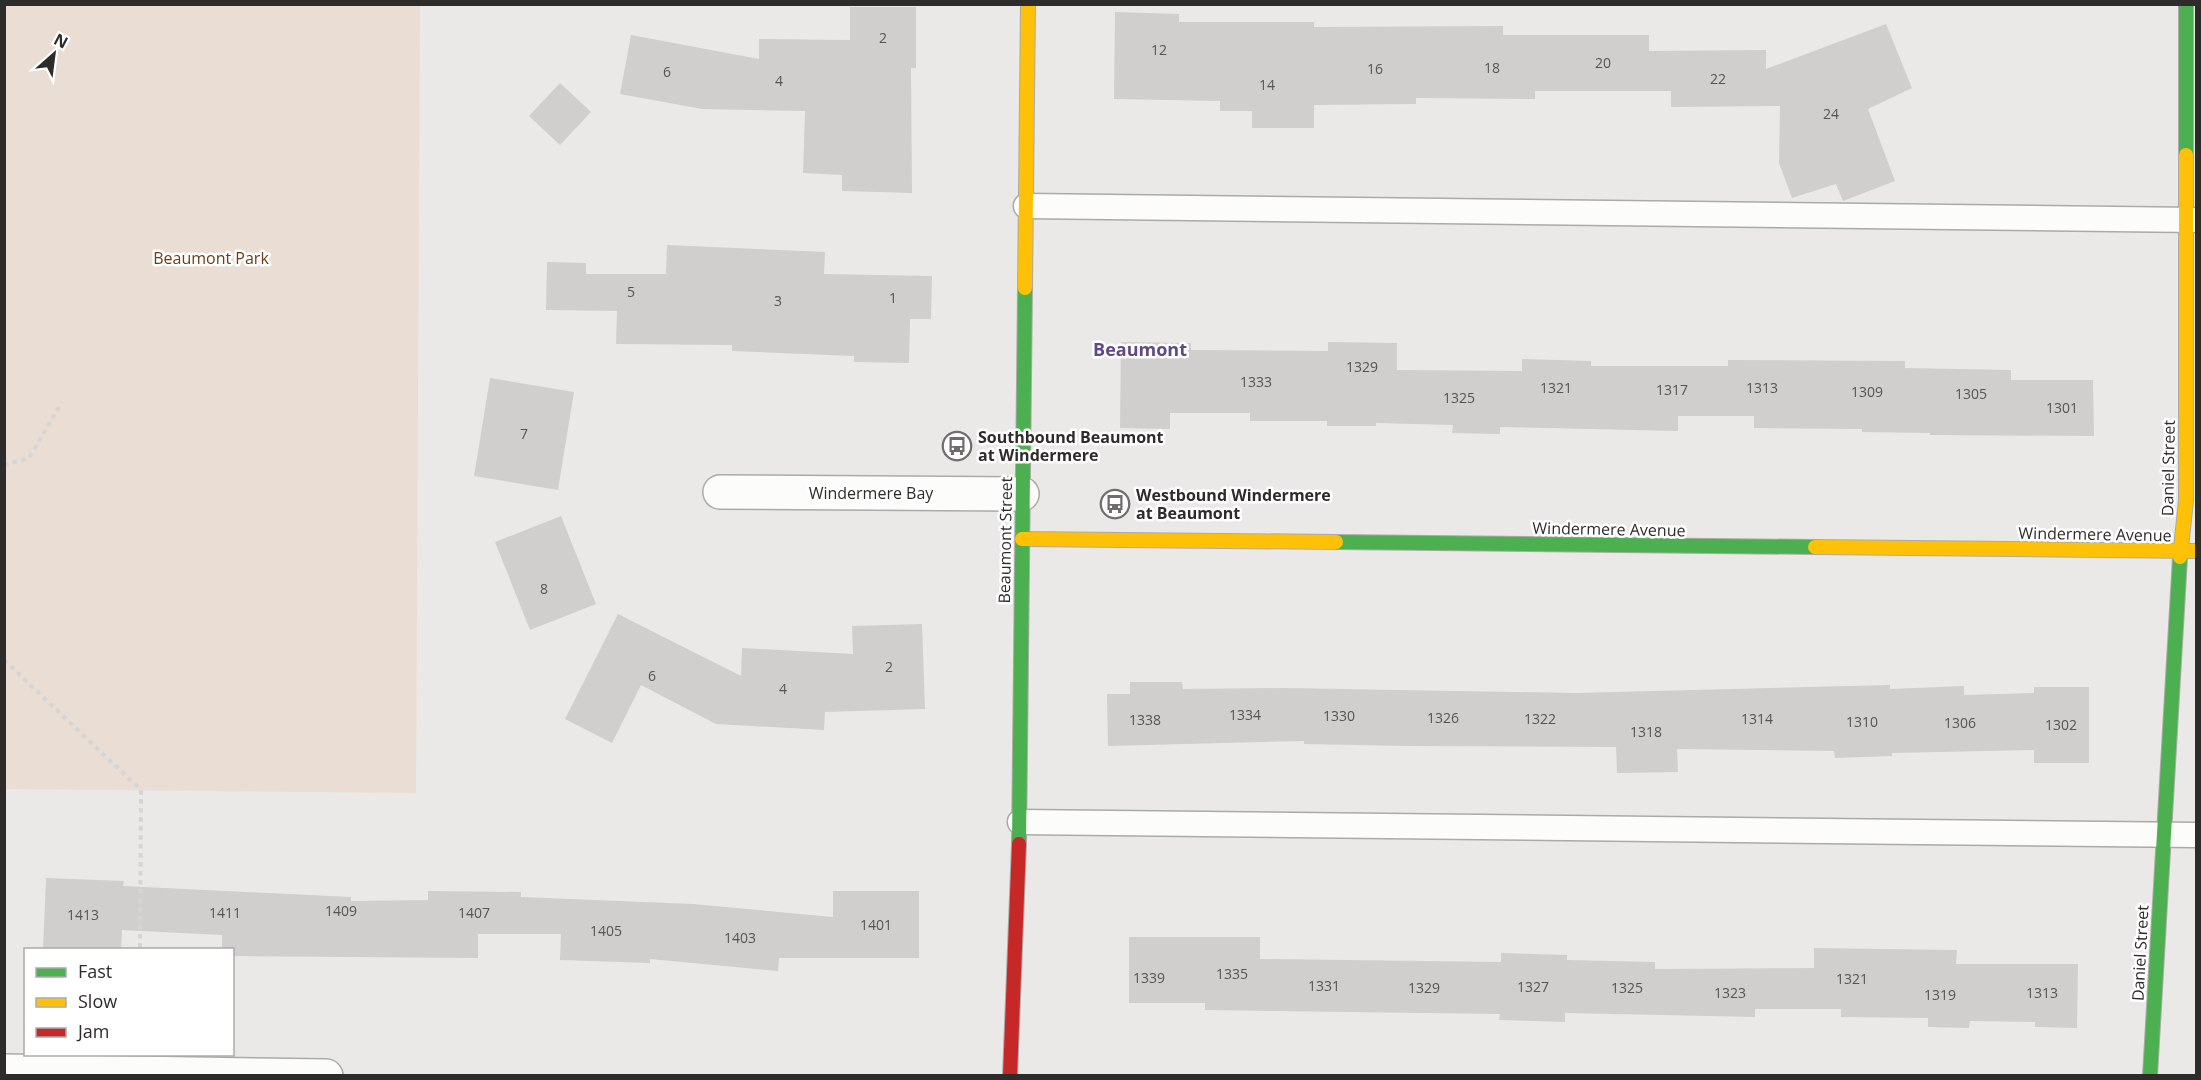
<svg xmlns="http://www.w3.org/2000/svg" width="2201" height="1080" font-family="'Open Sans',sans-serif">
	<style>
		.green { fill: #eaddd3 }
		.building { fill: #d0cfcd }
		.lines { fill: none; stroke-linecap: round; stroke-linejoin: round }
		.lane-casing { stroke: #abaaa8; stroke-width: 27 }
		.street-casing { stroke: #abaaa8; stroke-width: 36 }
		.fast-casing { stroke: #abaaa8; stroke-width: 16 }
		.slow-casing { stroke: #abaaa8; stroke-width: 16 }
		.jam-casing { stroke: #abaaa8; stroke-width: 16 }
		.path { stroke: #d6d5d4; stroke-width: 4; stroke-dasharray: 4.5 4.5; stroke-linecap: butt }
		.lane { stroke: #fcfcfb; stroke-width: 24 }
		.street { stroke: #fcfcfb; stroke-width: 33 }
		.fast { stroke: #4caf50; stroke-width: 14 }
		.slow { stroke: #ffc107; stroke-width: 14 }
		.jam { stroke: #c62828; stroke-width: 14 }
		.labels { text-anchor: middle; stroke-width: 5; stroke-linejoin: round; paint-order: stroke }
		.number-label { font-size: 14px; fill: #565554 }
		.park-label { font-size: 16px; fill: #6a3f16; stroke: #fff }
		.poi-label { font-size: 16px; font-weight: bold; fill: #2e2c2b; stroke: #fff; text-anchor: start }
		.street-label { font-size: 16px; fill: #2e2c2b; stroke: #fff }
		.neighbourhood-label { font-size: 18px; font-weight: bold; fill: #5e4a88; stroke: #fff }
	</style>
	<rect width="100%" height="100%" fill="#ebe9e7"/>
	<!-- green -->
	<polygon class="green" points="5,4 420,5 416,793 5,789"/>
	<!-- building -->
	<g class="building">
		<polygon points="850,7 916,7 916,68 911,68 912,193 842,191 842,175 803,173 805,111 702,109 620,94 631,35 759,59 759,39 850,40"/>
		<polygon points="1115,12 1179,14 1179,22 1314,22 1314,27 1503,26 1503,35 1649,35 1649,51 1766,50 1766,69 1886,24 1912,88 1868,109 1895,181 1843,201 1836,184 1792,198 1779,163 1780,106 1671,107 1671,91 1535,91 1535,99 1416,98 1416,104 1314,105 1314,128 1252,128 1252,111 1220,111 1220,101 1114,99"/>
		<polygon points="560,83 591,112 560,145 529,116"/>
		<polygon points="667,245 825,252 824,274 932,276 931,319 910,319 909,363 854,362 854,356 732,351 732,345 616,344 617,311 546,310 547,262 586,263 586,274 666,274"/>
		<polygon points="1121,342 1191,343 1191,350 1328,351 1328,342 1397,343 1397,370 1522,371 1522,359 1591,361 1591,366 1728,366 1728,360 1905,361 1905,368 2011,370 2011,380 2093,380 2094,436 1930,435 1930,433 1862,432 1862,429 1754,428 1754,416 1678,416 1678,431 1500,427 1500,434 1452,433 1453,425 1376,423 1376,426 1327,426 1327,421 1250,421 1250,413 1170,413 1170,429 1120,428"/>
		<polygon points="490,378 574,392 558,490 474,476"/>
		<polygon points="561,516 596,604 530,630 495,542"/>
		<polygon points="618,614 741,676 742,648 853,654 852,626 922,624 925,709 825,712 824,730 716,724 641,685 612,743 565,719"/>
		<polygon points="1130,682 1182,682 1183,689 1283,688 1576,693 1890,685 1890,689 1964,686 1964,695 2034,693 2034,687 2089,687 2089,763 2034,763 2034,750 1892,753 1892,756 1835,758 1834,751 1677,749 1678,772 1617,773 1616,747 1408,746 1304,744 1304,741 1108,746 1107,694 1130,694"/>
		<polygon points="46,878 124,881 123,886 351,897 351,901 428,900 428,891 521,892 521,897 693,904 833,917 833,891 919,891 919,958 779,958 778,971 650,959 650,963 560,960 561,934 478,934 478,958 232,956 232,950 222,950 222,935 122,930 121,950 43,950"/>
		<polygon points="1129,937 1260,937 1260,959 1501,962 1501,953 1567,955 1567,960 1655,962 1655,969 1814,968 1814,948 1957,950 1956,964 2078,964 2077,1028 2035,1027 2035,1022 1970,1021 1969,1028 1928,1027 1928,1018 1841,1017 1841,1009 1755,1009 1755,1017 1565,1013 1565,1022 1499,1020 1500,1014 1205,1010 1205,1003 1129,1003"/>
	</g>
	<g class="lines">
		<!-- lane casing -->
		<g class="lane-casing">
			<g id="lane">
				<polyline points="1026,206 2196,220"/>
				<polyline points="1020,822 2196,835"/>
			</g>
		</g>
		<!-- street casing -->
		<g class="street-casing">
			<g id="street">
				<polyline points="720,492 1022,494"/>
				<polyline points="4,1071 326,1076"/>
			</g>
		</g>
		<!-- fast casing -->
		<g class="fast-casing">
			<g id="fast">
				<polyline points="2186,4 2186,155"/>
				<polyline points="1336,542 1815,547"/>
				<polyline points="1019,844 1025,288"/>
				<polyline points="2150,1076 2180,557"/>
			</g>
		</g>
		<!-- slow casing -->
		<g class="slow-casing">
			<g id="slow">
				<polyline points="1025,288 1028,4"/>
				<polyline points="1022,539 1336,542"/>
				<polyline points="1815,547 2196,551"/>
				<polyline points="2180,557 2186,501 2186,155"/>
			</g>
		</g>
		<!-- jam casing -->
		<g class="jam-casing">
			<polyline id="jam" points="1010,1076 1019,844"/>
		</g>
		<!-- path -->
		<g class="path">
			<polyline points="4,465 29,458 62,402"/>
			<polyline points="4,660 141,790 140,950"/>
		</g>
		<!-- lane -->
		<use href="#lane" class="lane"/>
		<!-- street -->
		<use href="#street" class="street"/>
		<!-- fast -->
		<use href="#fast" class="fast"/>
		<!-- slow -->
		<use href="#slow" class="slow"/>
		<!-- jam -->
		<use href="#jam" class="jam"/>
	</g>
	<!-- icons -->
	<defs>
		<g id="bus-ring" transform="scale(1.5)"><circle r="9.5" fill="#fff" stroke="#706e6d" stroke-width="1.5"/><path d="M-5-6H5V4H4V6H2V4H-2V6H-4V4H-5ZM-3.5-4V0h7V-4ZM-3.5 1.2v1.5H-2V1.2ZM2 1.2v1.5H3.5V1.2Z" fill="#706e6d"/></g>
	</defs>
	<g fill-rule="evenodd">
		<use href="#bus-ring" x="957" y="446"/>
		<use href="#bus-ring" x="1115" y="504"/>
	</g>
	<g class="labels">
		<!-- number labels -->
		<g class="number-label">
			<text x="883" y="43">2</text>
			<text x="1159" y="55">12</text>
			<text x="1603" y="68">20</text>
			<text x="1492" y="73">18</text>
			<text x="1375" y="74">16</text>
			<text x="667" y="77">6</text>
			<text x="1718" y="84">22</text>
			<text x="779" y="86">4</text>
			<text x="1267" y="90">14</text>
			<text x="1831" y="119">24</text>
			<text x="631" y="297">5</text>
			<text x="893" y="303">1</text>
			<text x="778" y="306">3</text>
			<text x="1362" y="372">1329</text>
			<text x="1256" y="387">1333</text>
			<text x="1556" y="393">1321</text>
			<text x="1762" y="393">1313</text>
			<text x="1672" y="395">1317</text>
			<text x="1867" y="397">1309</text>
			<text x="1971" y="399">1305</text>
			<text x="1459" y="403">1325</text>
			<text x="2062" y="413">1301</text>
			<text x="524" y="439">7</text>
			<text x="544" y="594">8</text>
			<text x="889" y="672">2</text>
			<text x="652" y="681">6</text>
			<text x="783" y="694">4</text>
			<text x="1245" y="720">1334</text>
			<text x="1339" y="721">1330</text>
			<text x="1443" y="723">1326</text>
			<text x="1540" y="724">1322</text>
			<text x="1757" y="724">1314</text>
			<text x="1145" y="725">1338</text>
			<text x="1862" y="727">1310</text>
			<text x="1960" y="728">1306</text>
			<text x="2061" y="730">1302</text>
			<text x="1646" y="737">1318</text>
			<text x="341" y="916">1409</text>
			<text x="225" y="918">1411</text>
			<text x="474" y="918">1407</text>
			<text x="83" y="920">1413</text>
			<text x="876" y="930">1401</text>
			<text x="606" y="936">1405</text>
			<text x="740" y="943">1403</text>
			<text x="1232" y="979">1335</text>
			<text x="1149" y="983">1339</text>
			<text x="1852" y="984">1321</text>
			<text x="1324" y="991">1331</text>
			<text x="1533" y="992">1327</text>
			<text x="1424" y="993">1329</text>
			<text x="1627" y="993">1325</text>
			<text x="1730" y="998">1323</text>
			<text x="2042" y="998">1313</text>
			<text x="1940" y="1000">1319</text>
		</g>
		<!-- park labels -->
		<g class="park-label">
			<text x="211" y="264">Beaumont Park</text>
		</g>
		<!-- poi labels -->
		<g class="poi-label">
			<text x="978" y="443">Southbound Beaumont<tspan x="978" dy="18">at Windermere</tspan></text>
			<text x="1136" y="501">Westbound Windermere<tspan x="1136" dy="18">at Beaumont</tspan></text>
		</g>
		<!-- street labels -->
		<g class="street-label">
			<text transform="translate(2168 468) rotate(-89)" y="6">Daniel Street</text>
			<text x="871" y="499">Windermere Bay</text>
			<text transform="translate(1609 529) rotate(1)" y="6">Windermere Avenue</text>
			<text transform="translate(2095 534) rotate(1)" y="6">Windermere Avenue</text>
			<text transform="translate(1005 540) rotate(-89)" y="6">Beaumont Street</text>
			<text transform="translate(2140 953) rotate(-87)" y="6">Daniel Street</text>
		</g>
		<!-- neighbourhood labels -->
		<g class="neighbourhood-label">
			<text x="1140" y="356">Beaumont</text>
		</g>
	</g>
	<!-- border -->
	<rect width="2201" height="1080" fill="none" stroke="#2e2c2b" stroke-width="12"/>
	<!-- legend -->
	<rect x="24" y="948" width="210" height="108" fill="#ffffff" stroke="#ababaa" stroke-width="1.5"/>
	<rect x="36" y="968" width="30" height="9" fill="#4caf50" stroke="#ababaa" stroke-width="1.5"/>
	<text x="78" y="978" font-size="18" fill="#2e2c2b">Fast</text>
	<rect x="36" y="998" width="30" height="9" fill="#ffc107" stroke="#ababaa" stroke-width="1.5"/>
	<text x="78" y="1008" font-size="18" fill="#2e2c2b">Slow</text>
	<rect x="36" y="1028" width="30" height="9" fill="#c62828" stroke="#ababaa" stroke-width="1.5"/>
	<text x="78" y="1038" font-size="18" fill="#2e2c2b">Jam</text>
	<!-- north arrow -->
	<g transform="translate(54 54) rotate(28)" stroke="#ffffff" stroke-width="4.5" paint-order="stroke">
	<path d="M0-4.5L10 22L0 15L-10 22Z" fill="#2e2c2b"/>
	<text y="-9" font-size="16" font-weight="bold" text-anchor="middle" fill="#2e2c2b">N</text>
	</g>
</svg>
